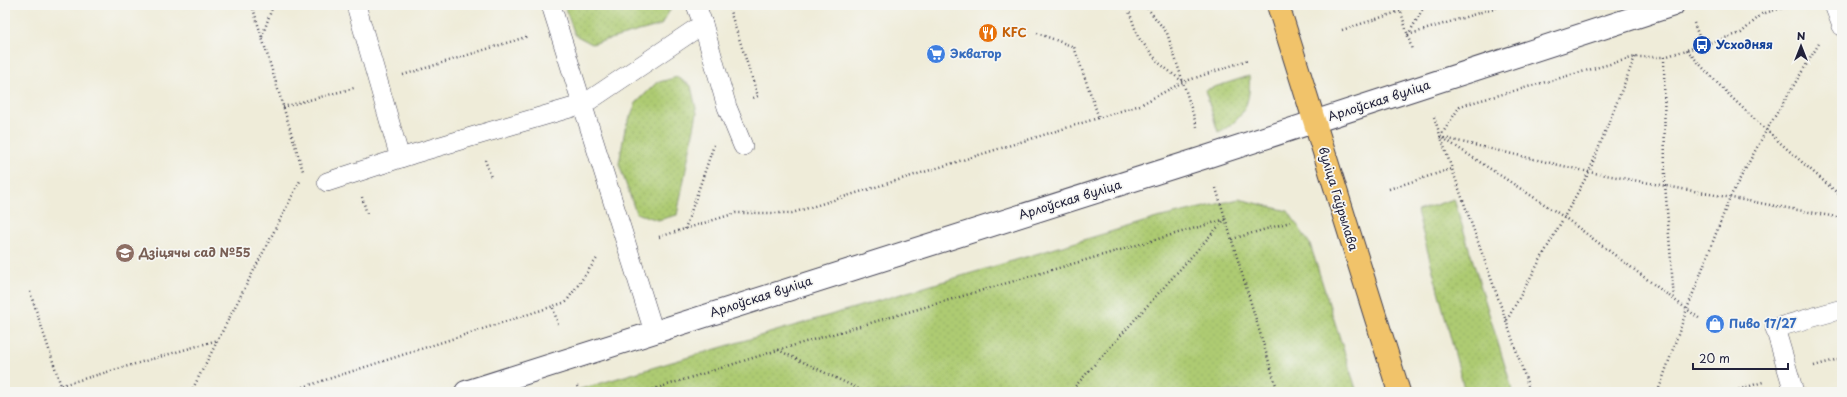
<svg xmlns="http://www.w3.org/2000/svg" width="1847" height="397" font-family="'Playpen Sans',sans-serif">
	<style>
		.green { fill: url(#green-dots); stroke: #687656 }
		.lines { fill: none; stroke-linecap: round; stroke-linejoin: round }
		.service-casing { stroke: #414053; stroke-width: 20 }
		.tertiary-casing { stroke: #414053; stroke-width: 24 }
		.primary-casing { stroke: #414053; stroke-width: 24 }
		.path { stroke: #414053; stroke-width: 2.5; stroke-dasharray: 1 3; stroke-linecap: butt }
		.service { stroke: #fff; stroke-width: 19 }
		.tertiary { stroke: #fff; stroke-width: 22 }
		.primary { stroke: #f1c36a; stroke-width: 22 }
		.labels { text-anchor: middle; stroke-width: 3.5; stroke-linejoin: round; paint-order: stroke }
		.food-label { font-size: 12px; font-weight: bold; fill: #c56008; stroke: #f6f6f2; text-anchor: start }
		.transit-label { font-size: 12px; font-weight: bold; fill: #164399; stroke: #f6f6f2; text-anchor: start }
		.shop-label { font-size: 12px; font-weight: bold; fill: #366cbe; stroke: #f6f6f2; text-anchor: start }
		.street-label { font-size: 12px; fill: #22223b; stroke: #f6f6f2 }
		.education-label { font-size: 12px; font-weight: bold; fill: #785e54; stroke: #f6f6f2; text-anchor: start }
	</style>
	<defs>
		<pattern id="green-dots" width="8" height="8" patternUnits="userSpaceOnUse"><rect width="8" height="8" fill="#adcb72"/><path d="M2 2h.1M6 6h.1" fill="none" stroke="#95ae64" stroke-width="1.8" stroke-linecap="round"/></pattern>
	</defs>
	<rect width="100%" height="100%" fill="#f6f6f2"/>
	<filter id="ink" filterUnits="userSpaceOnUse"><feTurbulence type="fractalNoise" baseFrequency=".025" numOctaves="2"/><feDisplacementMap in="SourceGraphic" scale="8" xChannelSelector="R" yChannelSelector="G"/><feConvolveMatrix kernelMatrix="1 2 1 2 8 2 1 2 1" color-interpolation-filters="sRGB"/></filter>
	<filter id="wash" filterUnits="userSpaceOnUse"><feTurbulence type="fractalNoise" baseFrequency=".012" numOctaves="4" result="noise"/><feDisplacementMap in="SourceGraphic" scale="16" xChannelSelector="R" yChannelSelector="G"/><feGaussianBlur stdDeviation="0.9" result="paint"/><feColorMatrix in="noise" values="0 0 0 0 0 0 0 0 0 0 0 0 0 0 0 0 0 1.4 0 .05"/><feComposite in="paint" operator="in"/></filter>
	<g filter="url(#wash)">
		<rect width="100%" height="100%" fill="#efecd9"/>
		<!-- green -->
		<g class="green">
			<polygon points="564,5 673,5 661,25 592,44 575,35"/>
			<path d="M 1249,76 C 1252,102 1242,122 1218,132 L 1205,90 Z"/>
			<polygon points="677,77 691,86 697,113 677,215 658,220 636,213 619,164 625,129 636,103 656,83"/>
			<polygon points="1239,199 1288,211 1310,244 1357,392 571,392 1157,218"/>
			<polygon points="1454,199 1513,392 1465,392 1417,211"/>
		</g>
	</g>
	<g filter="url(#ink)">
		<g class="lines">
			<!-- service casing -->
			<g class="service-casing">
				<g id="service">
					<polyline points="356,5 400,158"/>
					<path d="M 551,5 C 586,114 619,223 654,332"/>
					<polyline points="1834,5 1842,26"/>
					<polyline points="703,24 727,107 743,146"/>
					<polyline points="327,182 413,154 584,104 703,24 696,5"/>
					<polyline points="1794,392 1775,328 1842,309"/>
				</g>
			</g>
			<!-- tertiary casing -->
			<g class="tertiary-casing">
				<polyline id="tertiary" points="466,392 1206,157 1673,5"/>
			</g>
			<!-- primary casing -->
			<g class="primary-casing">
				<polyline id="primary" points="1278,5 1399,392"/>
			</g>
			<!-- path -->
			<g class="path">
				<polyline points="252,5 303,171"/>
				<polyline points="728,5 758,96 753,98"/>
				<polyline points="1127,5 1138,37 1159,63 1183,82 1198,130"/>
				<polyline points="1145,5 1167,33 1183,82"/>
				<polyline points="1399,5 1412,50"/>
				<polyline points="1694,23 1702,45"/>
				<polyline points="1342,30 1401,11"/>
				<polyline points="1037,33 1074,47 1099,118"/>
				<polyline points="1408,35 1504,5"/>
				<polyline points="1408,35 1425,5"/>
				<polyline points="262,37 273,5"/>
				<path d="M 1687,50 C 1734,104 1788,150 1842,197"/>
				<polyline points="1664,57 1665,184 1674,300"/>
				<polyline points="403,75 529,36"/>
				<polyline points="283,107 354,88"/>
				<path d="M 1434,117 C 1465,209 1500,299 1530,392"/>
				<polyline points="1440,137 1589,172 1842,218"/>
				<polyline points="1440,137 1460,106 1635,57 1664,57 1741,33 1762,14 1791,5"/>
				<polyline points="1443,138 1564,217 1700,319"/>
				<polyline points="485,160 491,177"/>
				<polyline points="1216,188 1278,392"/>
				<polyline points="1389,189 1451,169"/>
				<polyline points="362,197 367,214"/>
				<polyline points="685,229 714,145"/>
				<polyline points="659,237 736,213 792,213 1140,105 1183,82 1248,60"/>
				<polyline points="1232,239 1290,222"/>
				<polyline points="30,292 63,392"/>
				<polyline points="553,308 558,324"/>
				<polyline points="1507,320 1589,172 1635,57"/>
				<polyline points="778,350 865,392"/>
				<polyline points="1814,366 1842,358"/>
				<polyline points="577,386 580,392"/>
				<polyline points="38,392 218,340"/>
				<polyline points="191,392 300,181"/>
				<polyline points="288,392 566,302 598,257"/>
				<polyline points="645,392 778,350 1226,219"/>
				<polyline points="1070,392 1225,219"/>
				<polyline points="1658,392 1687,309 1730,197 1766,131 1820,42"/>
				<polyline points="1731,392 1763,382"/>
			</g>
			<!-- service -->
			<use href="#service" class="service"/>
			<!-- tertiary -->
			<use href="#tertiary" class="tertiary"/>
			<!-- primary -->
			<use href="#primary" class="primary"/>
		</g>
	</g>
	<!-- icons -->
	<defs>
		<g id="restaurant-disc" transform="scale(1)"><circle r="9.5" fill="#e8710a" stroke="#f6f6f2"/><path d="M-5-6h1v4h1v-4h1v4h1v-4h1v5L-1.5 .5V6h-2V.5L-5-1ZM5-6V6H3V1.5H1.5Q1.5-4 5-6Z" fill="#fff"/></g>
		<g id="bus-disc" transform="scale(1)"><circle r="9.5" fill="#1a4fb4" stroke="#f6f6f2"/><path d="M-5-6H5V4H4V6H2V4H-2V6H-4V4H-5ZM-3.5-4V0h7V-4ZM-3.5 1.2v1.5H-2V1.2ZM2 1.2v1.5H3.5V1.2Z" fill="#fff"/></g>
		<g id="supermarket-disc" transform="scale(1)"><circle r="9.5" fill="#3f7fe0" stroke="#f6f6f2"/><path d="M-6-5.5h2.5l.6 2H6L4.5 2H-2.5L-4.4-4H-6ZM-1.5 3.2a1.3 1.3 0 1 0 .1 0ZM3 3.2a1.3 1.3 0 1 0 .1 0Z" fill="#fff"/></g>
		<g id="school-disc" transform="scale(1)"><circle r="9.5" fill="#8d6e63" stroke="#f6f6f2"/><path d="M0-5L7-2L0 1L-7-2ZM-4 1L0 2.5L4 1V4Q0 6-4 4Z" fill="#fff"/></g>
		<g id="shop-disc" transform="scale(1)"><circle r="9.5" fill="#3f7fe0" stroke="#f6f6f2"/><path d="M-5-2.5h2.3a2.7 3.5 0 0 1 5.4 0H5L5.5 6h-11ZM-1.5-2.5h3a1.5 2.3 0 0 0-3 0Z" fill="#fff"/></g>
	</defs>
	<g fill-rule="evenodd">
		<use href="#restaurant-disc" x="988" y="33"/>
		<use href="#bus-disc" x="1702" y="45"/>
		<use href="#supermarket-disc" x="936" y="54"/>
		<use href="#school-disc" x="125" y="253"/>
		<use href="#shop-disc" x="1715" y="324"/>
	</g>
	<g class="labels">
		<!-- food labels -->
		<g class="food-label">
			<text x="1002" y="37">KFC</text>
		</g>
		<!-- transit labels -->
		<g class="transit-label">
			<text x="1716" y="49">Усходняя</text>
		</g>
		<!-- shop labels -->
		<g class="shop-label">
			<text x="950" y="58">Экватор</text>
			<text x="1729" y="328">Пиво 17/27</text>
		</g>
		<!-- street labels -->
		<g class="street-label">
			<text transform="translate(1379 101) rotate(-18)" y="4">Арлоўская вуліца</text>
			<text transform="translate(1338 199) rotate(73)" y="4">вуліца Гаўрылава</text>
			<text transform="translate(1070 200) rotate(-17)" y="4">Арлоўская вуліца</text>
			<text transform="translate(761 297) rotate(-18)" y="4">Арлоўская вуліца</text>
		</g>
		<!-- education labels -->
		<g class="education-label">
			<text x="139" y="257">Дзіцячы сад №55</text>
		</g>
	</g>
	<!-- margin -->
	<rect width="1847" height="397" fill="none" stroke="#f6f6f2" stroke-width="20"/>
	<!-- north arrow -->
	<g transform="translate(1801 46)" stroke="#f6f6f2" stroke-width="3" paint-order="stroke">
	<path d="M0-3L7 15L0 10L-7 15Z" fill="#22223b"/>
	<text y="-6" font-size="11" font-weight="bold" text-anchor="middle" fill="#22223b">N</text>
	</g>
	<!-- scale -->
	<path d="M1693 363v6h95v-6" fill="none" stroke="#22223b" stroke-width="2"/>
	<text x="1699" y="363" font-size="12" fill="#22223b" stroke="#f6f6f2" stroke-width="3" paint-order="stroke">20 m</text>
</svg>
